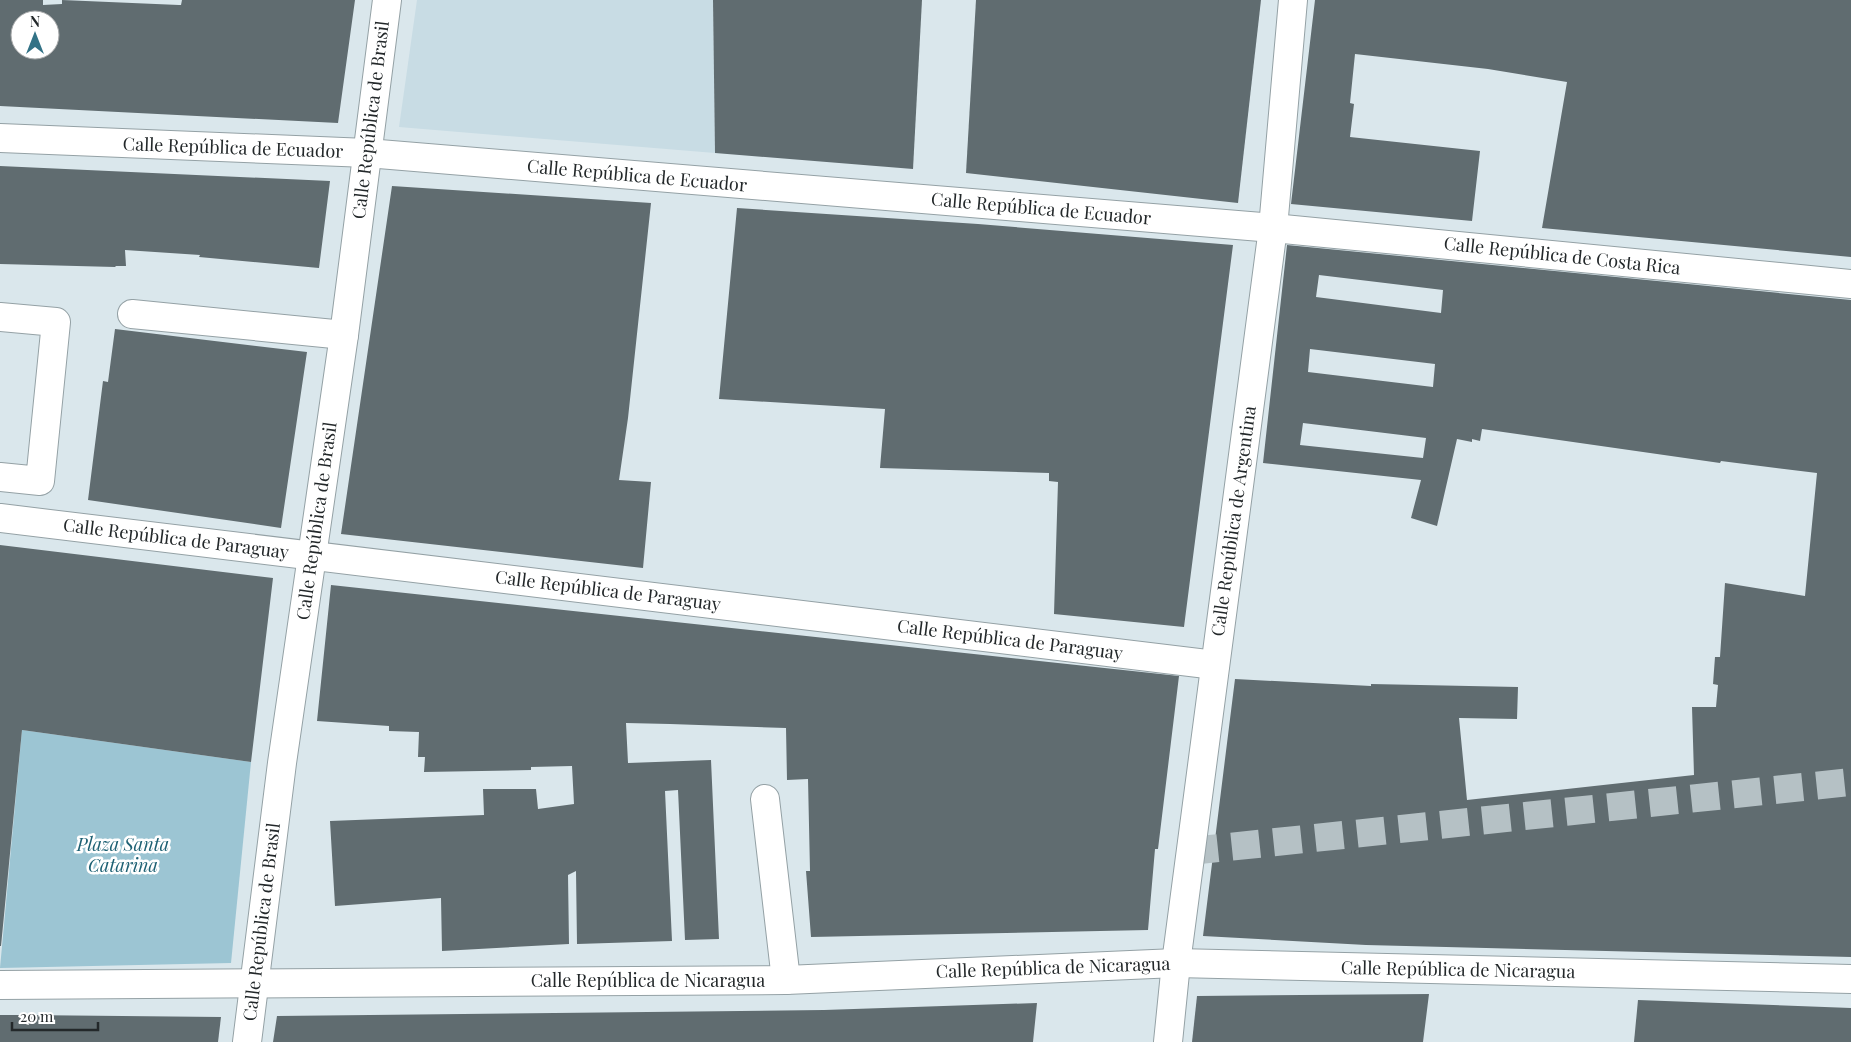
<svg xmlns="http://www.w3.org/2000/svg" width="1851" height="1042" font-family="'Playfair Display',serif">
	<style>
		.built { fill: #c8dce4 }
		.green { fill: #9cc5d3 }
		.building { fill: #606c70; fill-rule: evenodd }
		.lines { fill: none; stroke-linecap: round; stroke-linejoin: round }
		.minor-tunnel { stroke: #b5c1c5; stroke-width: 28; stroke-dasharray: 28 14; stroke-linecap: butt }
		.minor-casing { stroke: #94a1a5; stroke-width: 30 }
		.minor { stroke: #fff; stroke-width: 28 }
		.labels { text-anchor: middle; stroke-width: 5; stroke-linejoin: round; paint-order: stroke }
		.street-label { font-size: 18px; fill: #23282a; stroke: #fff }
		.park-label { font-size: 18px; font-style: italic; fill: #1d6073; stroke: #fff }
	</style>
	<rect width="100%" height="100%" fill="#dae7ec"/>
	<!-- built -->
	<polygon class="built" points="417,0 713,0 715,153 399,127"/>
	<!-- green -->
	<polygon class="green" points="22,730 251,762 231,963 0,968"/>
	<!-- building -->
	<g class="building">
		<path d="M 0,0 L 43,0 L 43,5 L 62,4 L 62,0 L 179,5 L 181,5 L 182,0 L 355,0 L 338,123 L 0,106 ZM 20,20 L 50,20 L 50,50 L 20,50 Z"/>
		<polygon points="713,0 922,0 913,169 715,153"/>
		<polygon points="976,0 1261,0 1238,203 966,173"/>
		<polygon points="1315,0 1851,0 1851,257 1542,228 1567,82 1488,69 1355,54 1350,103 1354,104 1350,137 1480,151 1472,221 1291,204"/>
		<polygon points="0,166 330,181 319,268 199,257 200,255 125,250 126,266 116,266 115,267 0,264"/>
		<polygon points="392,186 651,203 628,418 619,480 651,482 643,568 341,534"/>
		<polygon points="737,208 978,224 1233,245 1184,627 1054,614 1058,482 1049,481 1049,473 880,468 885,409 719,399"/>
		<path d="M 1287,245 L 1851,300 L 1851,957 L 1366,945 L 1203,936 L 1235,679 L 1371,686 L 1371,684 L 1518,687 L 1517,719 L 1459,718 L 1467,800 L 1694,775 L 1692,707 L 1716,707 L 1718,685 L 1713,684 L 1715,657 L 1720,657 L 1725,583 L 1805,596 L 1817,473 L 1721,461 L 1720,463 L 1482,429 L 1480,441 L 1472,439 L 1472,442 L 1457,439 L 1437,526 L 1411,518 L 1421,480 L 1263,463 ZM 1319,275 L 1443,290 L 1441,313 L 1316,297 ZM 1310,349 L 1435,364 L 1433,387 L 1308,372 ZM 1303,423 L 1426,438 L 1423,458 L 1300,445 Z"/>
		<polygon points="115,329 307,352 281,528 88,500 103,381 108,382"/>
		<polygon points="0,545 273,578 251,762 22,730 1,946 0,946"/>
		<polygon points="331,585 1179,676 1158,849 1155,849 1148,930 811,937 806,871 810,871 808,779 787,780 786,728 670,724 626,723 628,763 711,760 719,939 685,940 678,790 665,791 672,941 577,944 576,871 568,875 569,944 442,951 441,898 335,906 330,821 484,815 483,789 536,789 538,809 574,804 572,766 531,767 531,770 424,772 425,757 418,757 419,732 389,731 389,726 317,721"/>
		<polygon points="1429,994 1423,1042 1192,1042 1197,996"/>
		<polygon points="1638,1000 1851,1008 1851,1042 1634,1042"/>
		<polygon points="1037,1003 1033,1042 273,1042 277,1016 824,1010"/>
		<polygon points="0,1015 23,1015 221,1017 218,1042 0,1042"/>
	</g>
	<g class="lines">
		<!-- minor-tunnel -->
		<polyline class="minor-tunnel" points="1190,851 1851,782"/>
		<!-- minor casing -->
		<g class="minor-casing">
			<g id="minor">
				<polyline points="0,138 367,153 1273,228 1851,284"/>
				<polyline points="132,314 344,335"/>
				<polyline points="0,317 56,322 40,481 0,477"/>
				<polyline points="0,518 1215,665"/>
				<polyline points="765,799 786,980"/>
				<polyline points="0,985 786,980 1176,963 1851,979"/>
				<polyline points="247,1042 282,763 344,335 387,0"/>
				<polyline points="1168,1042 1176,963 1273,228 1293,0"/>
			</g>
		</g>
		<!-- minor -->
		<use href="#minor" class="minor"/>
	</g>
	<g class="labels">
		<!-- street labels -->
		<g class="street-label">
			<text transform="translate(371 120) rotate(-83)" y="6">Calle República de Brasil</text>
			<text transform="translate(233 148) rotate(2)" y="6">Calle República de Ecuador</text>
			<text transform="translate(637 176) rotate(5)" y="6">Calle República de Ecuador</text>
			<text transform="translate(1041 209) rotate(5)" y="6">Calle República de Ecuador</text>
			<text transform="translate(1562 256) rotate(6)" y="6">Calle República de Costa Rica</text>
			<text transform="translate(317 521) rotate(-82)" y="6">Calle República de Brasil</text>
			<text transform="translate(1234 521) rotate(-82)" y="6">Calle República de Argentina</text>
			<text transform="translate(176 539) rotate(7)" y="6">Calle República de Paraguay</text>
			<text transform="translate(608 591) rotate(7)" y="6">Calle República de Paraguay</text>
			<text transform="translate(1010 640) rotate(7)" y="6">Calle República de Paraguay</text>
			<text transform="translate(262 922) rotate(-83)" y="6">Calle República de Brasil</text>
			<text transform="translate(1053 968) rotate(-2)" y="6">Calle República de Nicaragua</text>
			<text transform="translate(1458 970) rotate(1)" y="6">Calle República de Nicaragua</text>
			<text x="648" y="987">Calle República de Nicaragua</text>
		</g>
		<!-- park labels -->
		<g class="park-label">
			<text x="123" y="851">Plaza Santa<tspan x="123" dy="21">Catarina</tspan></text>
		</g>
	</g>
	<!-- north arrow -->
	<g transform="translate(35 35)"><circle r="24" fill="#ffffff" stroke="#a7a9aa"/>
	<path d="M0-4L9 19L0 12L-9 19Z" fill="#327286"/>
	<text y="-8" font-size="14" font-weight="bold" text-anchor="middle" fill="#23282a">N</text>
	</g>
	<!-- scale -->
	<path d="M12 1022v8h86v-8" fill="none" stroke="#23282a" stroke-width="2.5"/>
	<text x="20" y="1022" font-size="15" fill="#23282a" stroke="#ffffff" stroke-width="4" paint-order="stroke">20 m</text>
</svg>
